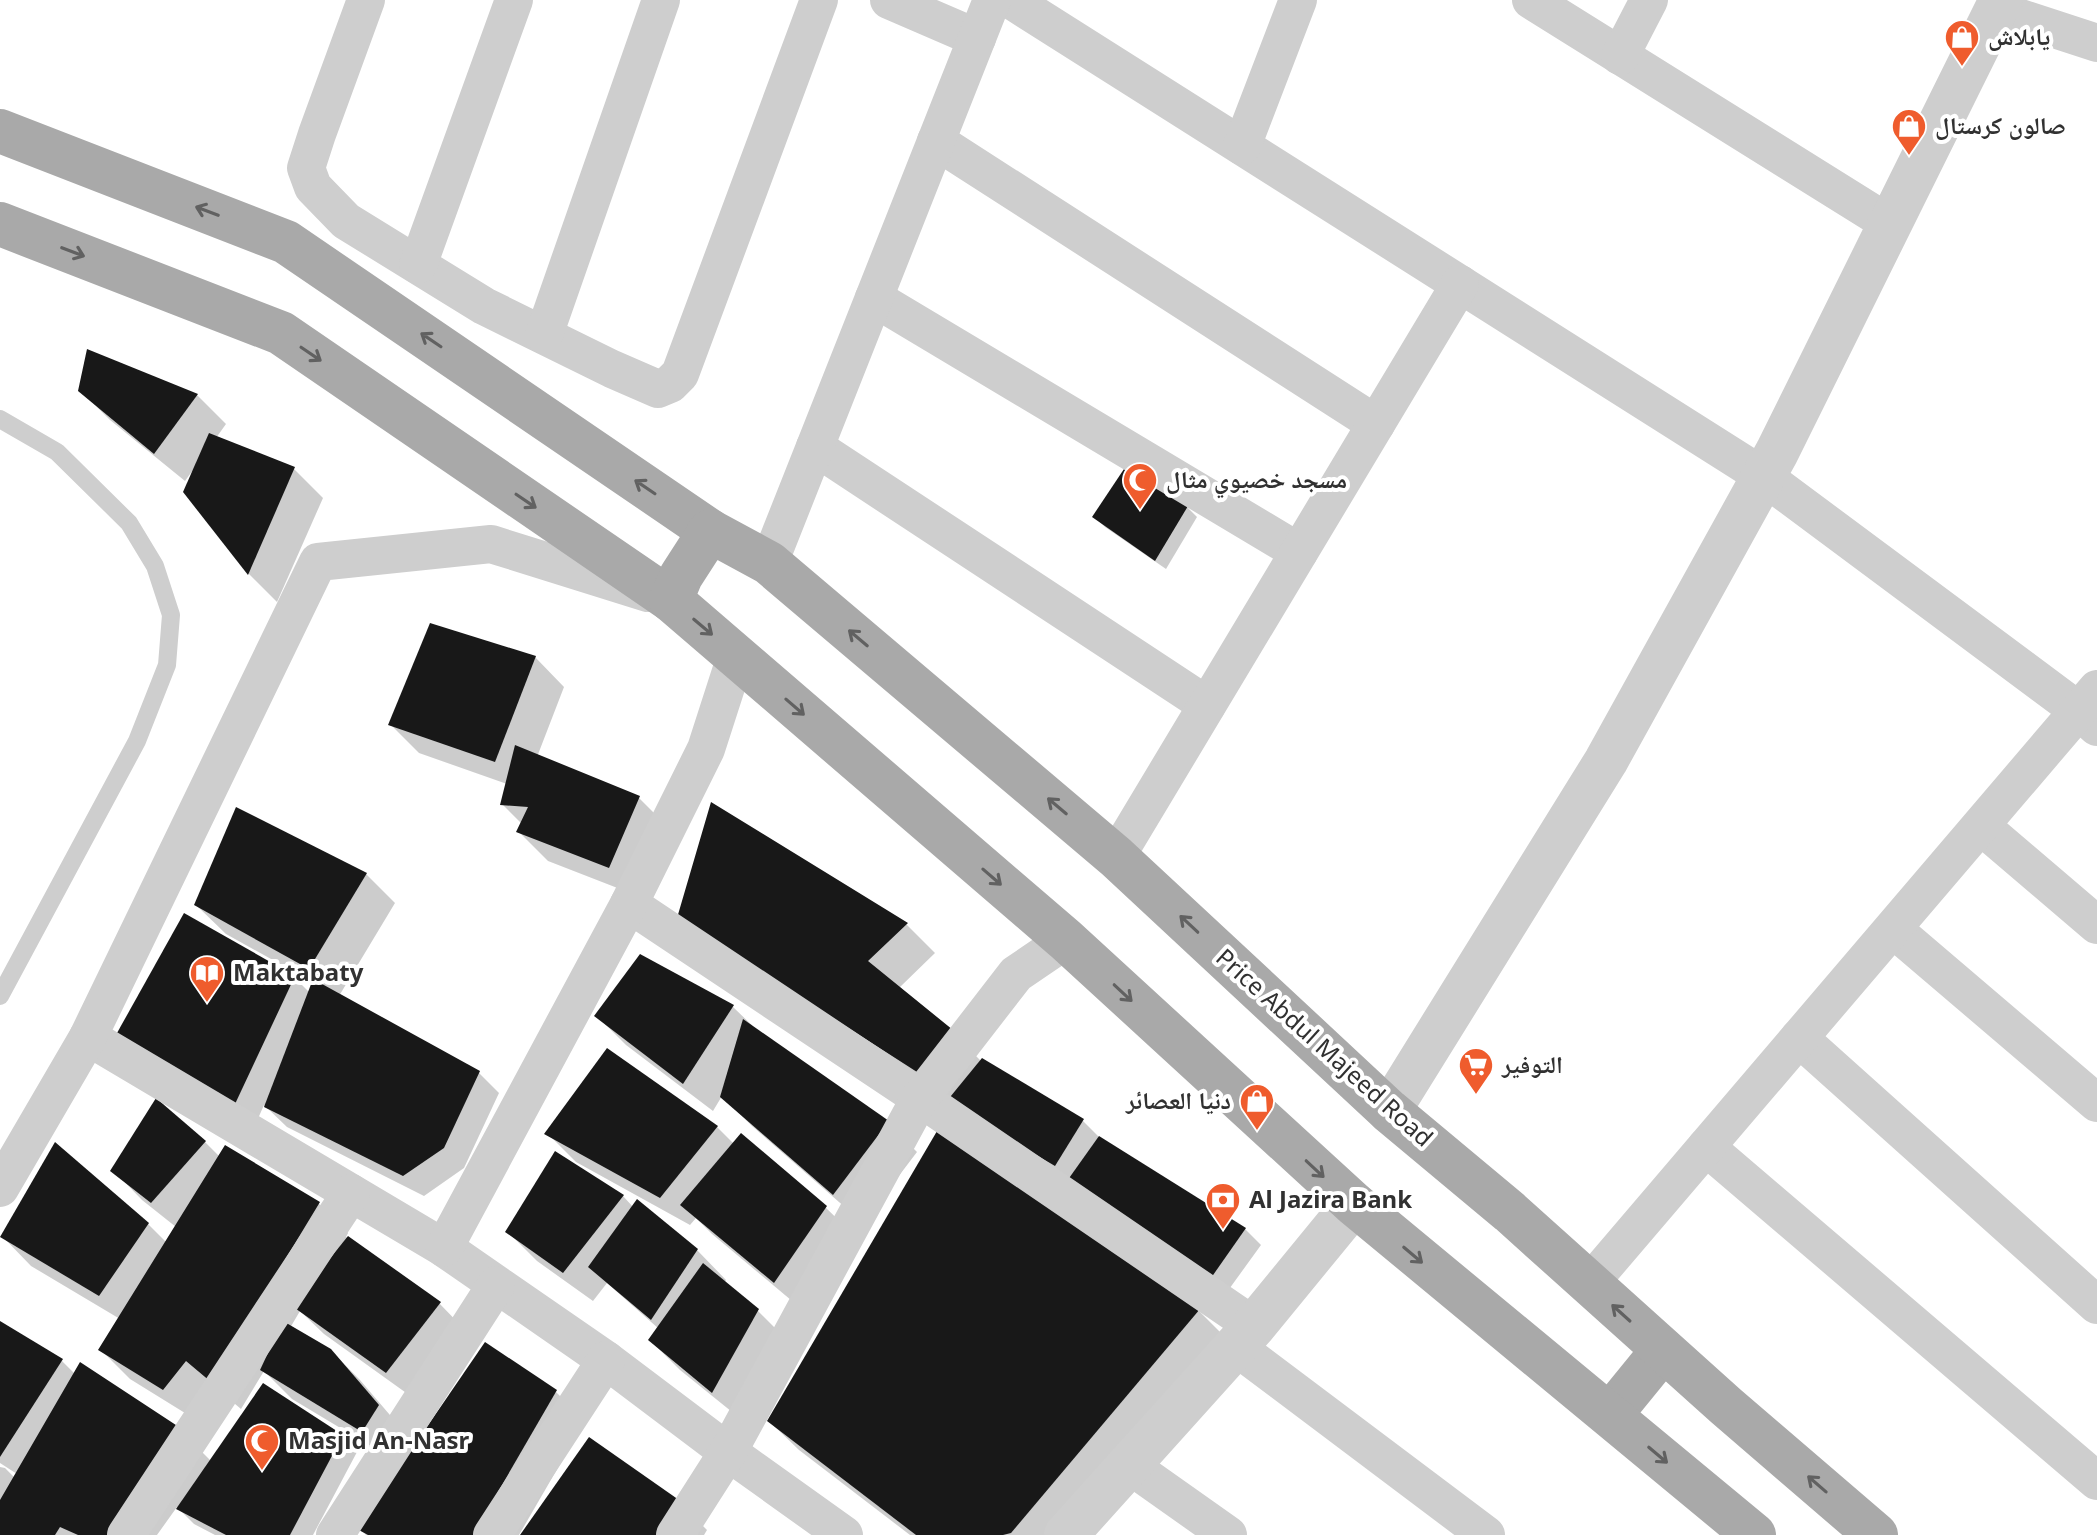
<svg xmlns="http://www.w3.org/2000/svg" width="2097" height="1535" font-family="'Noto Sans','Noto Naskh Arabic',sans-serif">
	<style>
		.shadow { fill: #0003 }
		.building { fill: #181818 }
		.lines { fill: none; stroke-linecap: round; stroke-linejoin: round }
		.service { stroke: #cecece; stroke-width: 18 }
		.minor { stroke: #cecece; stroke-width: 38 }
		.tertiary { stroke: #cecece; stroke-width: 44 }
		.primary { stroke: #a9a9a9; stroke-width: 44 }
		.oneway { stroke: #616161 }
		.labels { text-anchor: middle; stroke-width: 8; stroke-linejoin: round; paint-order: stroke }
		.poi-label { font-size: 24px; font-weight: bold; fill: #313131; stroke: #fff; text-anchor: start }
		.street-label { font-size: 24px; fill: #313131; stroke: #fff }
	</style>
	<rect width="100%" height="100%" fill="#fff"/>
	<!-- shadow -->
	<g class="shadow">
		<polygon points="80,390 197,395 226,424 216,438 294,469 323,498 277,602 249,574 185,492 193,470 185,481 110,420"/>
		<polygon points="1187,507 1197,517 1166,569 1105,527 1095,517"/>
		<polygon points="535,657 564,687 537,757 639,798 668,827 638,896 548,861 519,832 522,824 502,804 507,784 419,753 390,724"/>
		<polygon points="366,874 395,903 339,996 479,1073 499,1093 464,1168 424,1196 287,1127 264,1105 256,1123 141,1053 294,977 310,993 314,983 226,934 196,905"/>
		<polygon points="906,924 935,953 899,988 952,1032 982,1062 983,1060 1083,1121 1103,1141 1245,1229 1261,1245 1227,1292 709,947"/>
		<polygon points="641,956 733,1007 760,1033 888,1123 917,1152 863,1223 752,1126 722,1096 713,1111 626,1045 597,1016"/>
		<polygon points="608,1051 717,1127 734,1144 825,1207 855,1236 804,1311 712,1234 696,1218 690,1225 576,1162 547,1133"/>
		<polygon points="205,1142 220,1157 319,1204 348,1233 346,1237 439,1303 468,1333 416,1400 324,1334 300,1311 290,1328 330,1350 360,1380 407,1435 392,1459 292,1399 264,1371 241,1409 216,1388 193,1418 130,1379 101,1350 120,1319 31,1266 2,1236 148,1224 167,1243 176,1227 142,1200 113,1170"/>
		<polygon points="623,1196 634,1208 638,1202 697,1250 726,1280 724,1283 758,1311 787,1340 742,1420 680,1370 650,1340 659,1329 607,1283 593,1301 537,1261 508,1232"/>
		<polygon points="1199,1311 1228,1340 1062,1535 910,1535 799,1450 769,1421"/>
		<polygon points="0,1324 62,1361 75,1374 181,1431 211,1461 342,1437 357,1452 313,1535 215,1535 194,1524 177,1507 157,1535 0,1535 0,1467 5,1468 15,1478 17,1474 0,1463"/>
		<polygon points="556,1392 585,1421 519,1535 366,1535 360,1528"/>
		<polygon points="678,1501 707,1530 704,1535 523,1535"/>
	</g>
	<!-- building -->
	<g class="building">
		<polygon points="87,349 198,394 154,454 78,391"/>
		<polygon points="209,433 295,467 248,575 183,492"/>
		<polygon points="1128,463 1188,506 1155,561 1092,517"/>
		<polygon points="430,623 536,656 495,762 388,725"/>
		<polygon points="515,745 640,796 609,868 516,832 528,807 500,805"/>
		<polygon points="711,802 908,923 868,961 953,1030 917,1072 677,918"/>
		<polygon points="236,807 367,873 309,969 194,905"/>
		<polygon points="184,913 295,976 235,1104 117,1033"/>
		<polygon points="640,954 734,1005 683,1084 594,1016"/>
		<polygon points="313,979 480,1071 444,1148 403,1176 264,1107"/>
		<polygon points="743,1019 889,1121 833,1195 720,1097"/>
		<polygon points="607,1048 718,1126 660,1198 544,1134"/>
		<polygon points="982,1058 1084,1119 1055,1166 946,1102"/>
		<polygon points="156,1098 206,1141 151,1203 110,1171"/>
		<polygon points="940,1126 1200,1309 1011,1533 1003,1535 916,1535 767,1421"/>
		<polygon points="741,1133 827,1206 774,1283 680,1205"/>
		<polygon points="1099,1136 1246,1228 1211,1278 1067,1181"/>
		<polygon points="55,1142 149,1223 99,1296 0,1237"/>
		<polygon points="225,1145 320,1202 211,1382 186,1361 163,1390 98,1350"/>
		<polygon points="555,1151 624,1195 563,1273 505,1232"/>
		<polygon points="637,1199 698,1249 651,1320 588,1267"/>
		<polygon points="348,1236 441,1302 386,1373 292,1306"/>
		<polygon points="703,1263 759,1309 712,1393 648,1340"/>
		<polygon points="0,1321 63,1359 0,1457"/>
		<polygon points="283,1321 331,1349 379,1405 362,1432 260,1370"/>
		<polygon points="485,1342 557,1390 473,1535 368,1535 357,1529"/>
		<polygon points="80,1362 182,1429 107,1535 78,1535 60,1527 55,1535 0,1535 0,1500"/>
		<polygon points="263,1383 343,1435 290,1535 226,1535 176,1509"/>
		<polygon points="589,1437 679,1500 656,1535 520,1535"/>
	</g>
	<g class="lines">
		<!-- service -->
		<polyline class="service" points="0,419 57,452 129,523 155,566 171,615 167,665 137,741 0,996"/>
		<!-- minor -->
		<g class="minor">
			<polyline points="366,0 317,134 306,168 313,187 346,221 484,306 612,369 658,389 670,384 680,374 819,0"/>
			<polyline points="889,0 977,38"/>
			<polyline points="1011,0 1763,476 2079,711 2097,727"/>
			<polyline points="1531,0 1890,224"/>
			<polyline points="1996,10 2097,43"/>
			<polyline points="1620,56 1649,0"/>
			<polyline points="936,141 1376,424"/>
			<polyline points="1242,146 1298,0"/>
			<polyline points="418,265 514,0"/>
			<polyline points="874,298 1299,552"/>
			<polyline points="544,335 661,0"/>
			<polyline points="815,447 1207,705"/>
			<polyline points="769,563 992,0"/>
			<polyline points="1981,826 2097,925"/>
			<polyline points="1116,857 1460,284"/>
			<polyline points="629,904 920,1098 1254,1326"/>
			<polyline points="1893,929 2097,1103"/>
			<polyline points="88,1037 444,1248 606,1360 728,1452 844,1535"/>
			<polyline points="1799,1038 2097,1305"/>
			<polyline points="1706,1147 2097,1481"/>
			<polyline points="0,1188 88,1037 318,562 491,544 648,593"/>
			<polyline points="444,1248 629,904 706,749 736,656"/>
			<polyline points="1589,1284 2097,689"/>
			<polyline points="1236,1347 1486,1535"/>
			<polyline points="1129,1465 1228,1535"/>
			<polyline points="126,1535 351,1193"/>
			<polyline points="335,1535 496,1285"/>
			<polyline points="492,1535 606,1360"/>
			<polyline points="675,1535 728,1452 920,1098 1016,974 1066,940"/>
		</g>
		<!-- tertiary -->
		<g class="tertiary">
			<polyline points="1389,1111 1606,761 1777,452 2001,0"/>
			<polyline points="1066,1535 1254,1326 1354,1204"/>
		</g>
		<!-- primary -->
		<g class="primary">
			<polyline points="0,131 286,242 710,531"/>
			<polyline points="0,224 281,333 671,600"/>
			<polyline points="1610,1415 1663,1350"/>
			<polyline points="1754,1535 1354,1204 1066,940 671,600 681,576 710,531 769,563 1116,857 1389,1111 1510,1212 1726,1406 1876,1535"/>
		</g>
	</g>
	<!-- one-way arrows -->
	<defs><path id="oneway-shaft" d="M-6 0H5M1.5-3L5.5 0L1.5 3" fill="none" stroke-width="1.6" stroke-linecap="round" stroke-linejoin="round" transform="scale(2)"/></defs>
	<g class="oneway">
		<use href="#oneway-shaft" transform="translate(207 211) rotate(-159)"/>
		<use href="#oneway-shaft" transform="translate(73 252) rotate(21)"/>
		<use href="#oneway-shaft" transform="translate(431 340) rotate(-146)"/>
		<use href="#oneway-shaft" transform="translate(311 354) rotate(34)"/>
		<use href="#oneway-shaft" transform="translate(645 487) rotate(-146)"/>
		<use href="#oneway-shaft" transform="translate(526 501) rotate(34)"/>
		<use href="#oneway-shaft" transform="translate(703 627) rotate(40)"/>
		<use href="#oneway-shaft" transform="translate(858 638) rotate(-140)"/>
		<use href="#oneway-shaft" transform="translate(795 707) rotate(41)"/>
		<use href="#oneway-shaft" transform="translate(1057 806) rotate(-140)"/>
		<use href="#oneway-shaft" transform="translate(992 877) rotate(41)"/>
		<use href="#oneway-shaft" transform="translate(1189 924) rotate(-137)"/>
		<use href="#oneway-shaft" transform="translate(1123 993) rotate(43)"/>
		<use href="#oneway-shaft" transform="translate(1315 1169) rotate(43)"/>
		<use href="#oneway-shaft" transform="translate(1413 1255) rotate(40)"/>
		<use href="#oneway-shaft" transform="translate(1621 1313) rotate(-138)"/>
		<use href="#oneway-shaft" transform="translate(1658 1455) rotate(40)"/>
		<use href="#oneway-shaft" transform="translate(1817 1484) rotate(-139)"/>
	</g>
	<!-- icons -->
	<defs>
		<g id="shop-pin" transform="scale(1.8)"><path d="M0 17L-7.5 6A9.5 9.5 0 1 1 7.5 6Z" fill="#ef5c2d" stroke="#fff"/><path d="M-5-2.5h2.3a2.7 3.5 0 0 1 5.4 0H5L5.5 6h-11ZM-1.5-2.5h3a1.5 2.3 0 0 0-3 0Z" fill="#fff"/></g>
		<g id="mosque-pin" transform="scale(1.8)"><path d="M0 17L-7.5 6A9.5 9.5 0 1 1 7.5 6Z" fill="#ef5c2d" stroke="#fff"/><path d="M3.5-4.9A6 6 0 1 0 3.5 4.9A5 5 0 1 1 3.5-4.9Z" fill="#fff"/></g>
		<g id="library-pin" transform="scale(1.8)"><path d="M0 17L-7.5 6A9.5 9.5 0 1 1 7.5 6Z" fill="#ef5c2d" stroke="#fff"/><path d="M-6-4Q-3-5.5-.7-3.5V5Q-3 3-6 4ZM6-4Q3-5.5 .7-3.5V5Q3 3 6 4Z" fill="#fff"/></g>
		<g id="supermarket-pin" transform="scale(1.8)"><path d="M0 17L-7.5 6A9.5 9.5 0 1 1 7.5 6Z" fill="#ef5c2d" stroke="#fff"/><path d="M-6-5.5h2.5l.6 2H6L4.5 2H-2.5L-4.4-4H-6ZM-1.5 3.2a1.3 1.3 0 1 0 .1 0ZM3 3.2a1.3 1.3 0 1 0 .1 0Z" fill="#fff"/></g>
		<g id="bank-pin" transform="scale(1.8)"><path d="M0 17L-7.5 6A9.5 9.5 0 1 1 7.5 6Z" fill="#ef5c2d" stroke="#fff"/><path d="M-6-4H6V4H-6ZM0-2.3a2.3 2.3 0 1 0 0 4.6a2.3 2.3 0 1 0 0-4.6Z" fill="#fff"/></g>
	</defs>
	<g fill-rule="evenodd">
		<use href="#shop-pin" x="1962" y="37"/>
		<use href="#shop-pin" x="1909" y="126"/>
		<use href="#mosque-pin" x="1140" y="480"/>
		<use href="#library-pin" x="207" y="973"/>
		<use href="#supermarket-pin" x="1476" y="1065"/>
		<use href="#shop-pin" x="1257" y="1101"/>
		<use href="#bank-pin" x="1223" y="1200"/>
		<use href="#mosque-pin" x="262" y="1441"/>
	</g>
	<g class="labels">
		<!-- poi labels -->
		<g class="poi-label">
			<text x="1988" y="45">يابلاش</text>
			<text x="1935" y="134">صالون كرستال</text>
			<text x="1166" y="488">مسجد خصيوي مثال</text>
			<text x="233" y="981">Maktabaty</text>
			<text x="1502" y="1073">التوفير</text>
			<text x="1231" y="1109" text-anchor="end">دنيا العصائر</text>
			<text x="1249" y="1208">Al Jazira Bank</text>
			<text x="288" y="1449">Masjid An-Nasr</text>
		</g>
		<!-- street labels -->
		<g class="street-label">
			<text transform="translate(1324 1048) rotate(42)" y="8">Price Abdul Majeed Road</text>
		</g>
	</g>
</svg>
